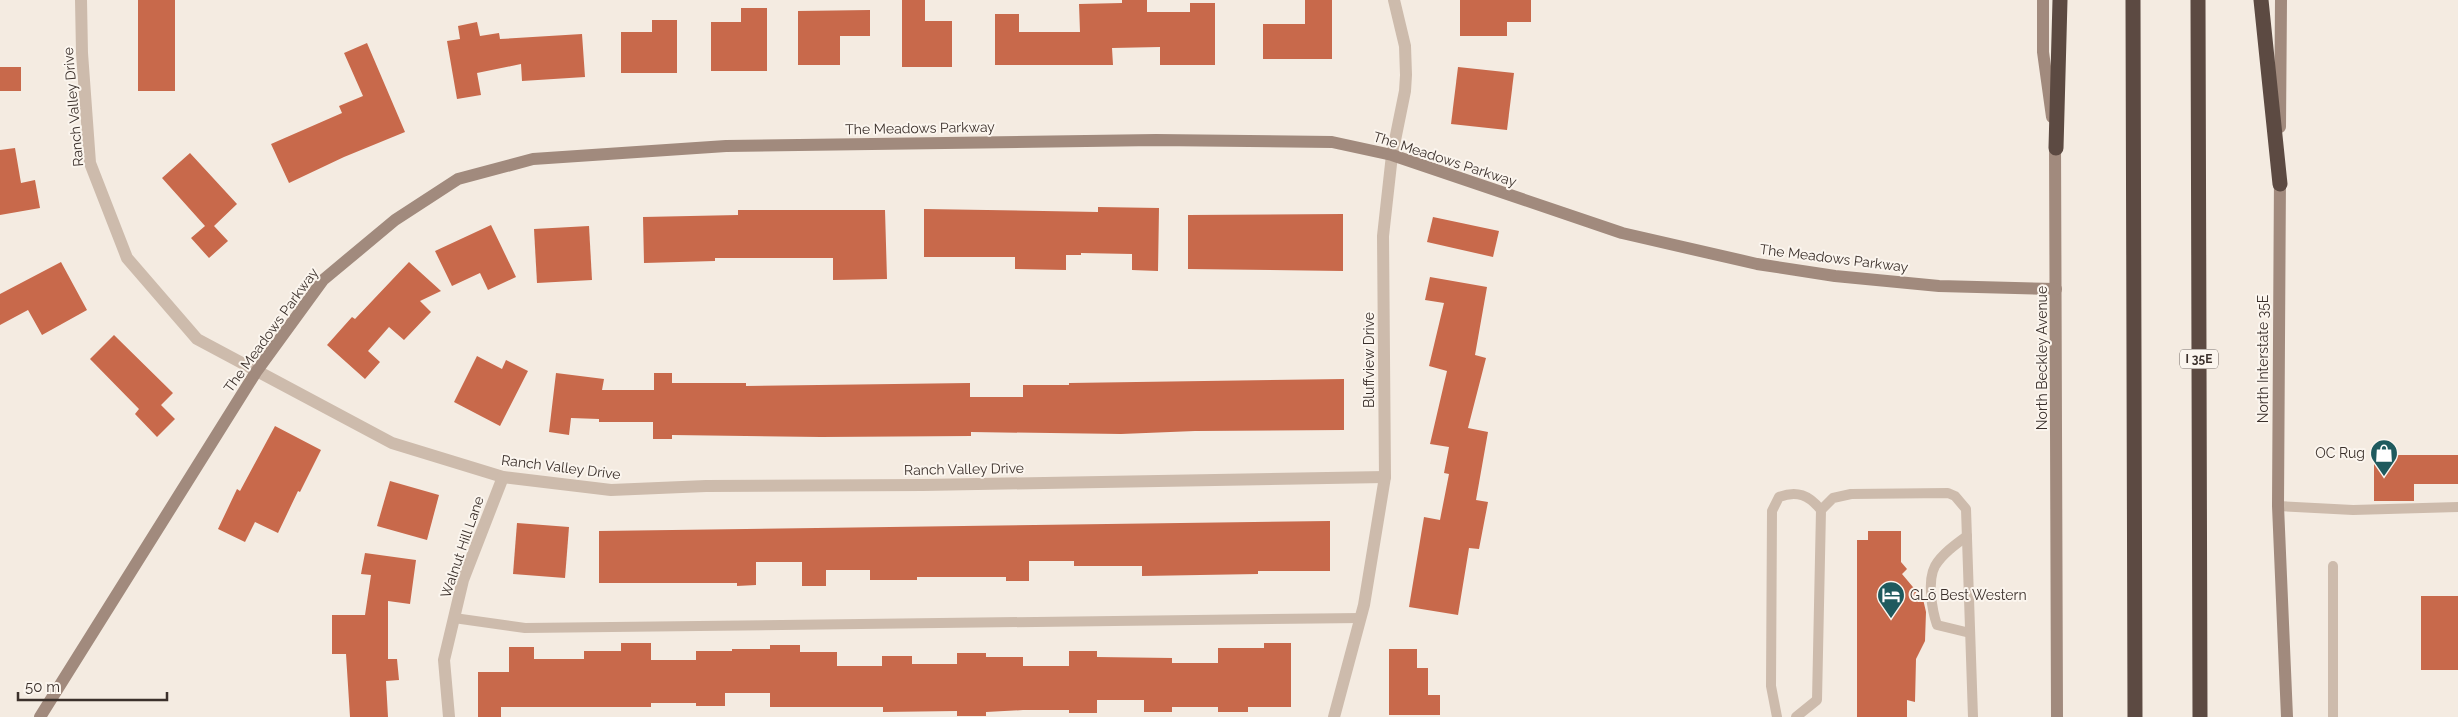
<svg xmlns="http://www.w3.org/2000/svg" width="2458" height="717" font-family="Raleway,sans-serif">
	<style>
		.building { fill: #c8694b }
		.lines { fill: none; stroke-linecap: round; stroke-linejoin: round }
		.lane { stroke: #cdbbac; stroke-width: 10 }
		.street { stroke: #cdbbac; stroke-width: 12 }
		.secondary { stroke: #a18a7d; stroke-width: 12 }
		.highway { stroke: #5c4a42; stroke-width: 15 }
		.labels { text-anchor: middle; stroke-width: 4; stroke-linejoin: round; paint-order: stroke }
		.shield { fill: #fbf5ee; stroke: #756b66; stroke-width: 1 }
		.shield-label { font-size: 12px; font-weight: bold; fill: #3b302b }
		.street-label { font-size: 14px; fill: #3b302b; stroke: #fbf5ee }
		.poi-label { font-size: 14px; fill: #3b302b; stroke: #fbf5ee; text-anchor: end }
	</style>
	<rect width="100%" height="100%" fill="#f4ebe1"/>
	<!-- building -->
	<g class="building">
		<rect x="138" y="0" width="37" height="91"/>
		<polygon points="902,0 925,0 925,21 952,21 952,67 902,67"/>
		<polygon points="1122,0 1147,0 1147,12 1190,12 1190,3 1215,3 1215,65 1160,65 1160,47 1112,48 1113,65 995,65 995,14 1019,14 1019,32 1080,32 1079,4 1122,3"/>
		<polygon points="1305,0 1332,0 1332,59 1263,59 1263,24 1305,24"/>
		<polygon points="1460,0 1531,0 1531,22 1507,22 1507,36 1460,36"/>
		<polygon points="741,8 767,8 767,71 711,71 711,22 741,22"/>
		<polygon points="870,10 870,36 840,36 840,65 798,65 798,11"/>
		<polygon points="652,20 677,20 677,73 621,73 621,32 652,32"/>
		<polygon points="477,22 480,36 499,33 500,39 582,34 585,77 522,81 521,64 477,73 481,95 457,99 447,41 460,39 458,26"/>
		<polygon points="367,43 405,132 344,157 289,183 271,144 342,113 339,106 363,96 344,53"/>
		<rect x="0" y="67" width="21" height="24"/>
		<polygon points="1458,67 1514,73 1507,130 1451,124"/>
		<polygon points="15,148 21,183 35,180 40,208 0,215 0,150"/>
		<polygon points="190,153 237,204 214,226 228,241 209,258 191,238 205,226 162,178"/>
		<polygon points="1098,207 1159,208 1158,271 1132,270 1132,254 1081,253 1081,255 1066,255 1066,270 1015,269 1015,257 924,257 924,209 1098,212"/>
		<polygon points="738,210 885,210 887,279 833,280 833,258 715,258 715,261 644,263 643,217 738,215"/>
		<polygon points="1343,214 1343,271 1188,269 1188,215"/>
		<polygon points="1433,217 1499,231 1493,257 1427,242"/>
		<polygon points="491,225 516,277 488,290 480,273 452,286 435,251"/>
		<polygon points="589,226 592,280 537,283 534,229"/>
		<polygon points="61,262 87,310 42,335 28,310 0,325 0,294"/>
		<polygon points="409,262 441,291 420,301 431,312 404,340 389,327 368,351 380,362 365,379 327,345 352,317 355,319"/>
		<polygon points="1430,277 1487,287 1475,355 1486,358 1468,428 1488,432 1476,500 1488,502 1479,549 1469,548 1458,615 1409,607 1424,517 1440,520 1449,474 1444,473 1449,447 1430,444 1447,371 1429,366 1444,303 1425,300"/>
		<polygon points="114,335 173,393 161,405 175,419 157,437 135,414 139,409 90,359"/>
		<polygon points="477,356 502,369 506,360 528,371 500,426 454,402"/>
		<polygon points="556,373 604,379 602,390 654,390 654,373 672,373 672,383 746,383 746,386 970,383 970,397 1023,397 1023,385 1069,385 1069,383 1344,379 1344,430 1195,431 1121,434 971,432 971,436 821,437 672,435 672,439 653,439 653,422 599,422 599,419 571,418 569,435 549,432"/>
		<polygon points="275,426 321,450 300,492 298,491 278,533 255,522 245,542 218,529 237,489 240,491"/>
		<polygon points="2374,455 2458,455 2458,484 2414,484 2414,501 2374,501"/>
		<polygon points="390,481 439,495 427,540 377,526"/>
		<polygon points="1330,521 1330,571 1258,571 1258,574 1142,576 1142,566 1074,566 1074,561 1029,561 1029,581 1006,581 1006,577 917,577 917,580 870,580 870,570 826,570 826,586 802,586 802,562 756,562 756,585 737,586 737,583 599,583 599,531"/>
		<polygon points="517,523 569,527 565,578 513,574"/>
		<polygon points="1868,531 1901,531 1901,562 1907,569 1902,574 1923,599 1926,612 1925,641 1916,659 1915,702 1907,700 1907,717 1857,717 1857,540 1868,540"/>
		<polygon points="365,553 416,560 410,604 388,601 388,659 397,659 399,680 386,681 388,717 350,717 346,654 332,654 332,615 365,615 371,575 361,574"/>
		<rect x="2421" y="596" width="37" height="74"/>
		<polygon points="621,643 651,643 651,660 696,660 696,651 732,651 732,649 770,649 770,645 800,645 800,652 837,652 837,666 882,666 882,656 912,656 912,664 957,664 957,653 986,653 986,657 1023,657 1023,666 1069,666 1069,651 1097,651 1097,657 1172,658 1172,663 1218,663 1218,648 1264,648 1264,643 1291,643 1291,707 1248,707 1248,712 1218,712 1218,707 1172,707 1172,712 1144,712 1144,700 1097,700 1097,713 1069,713 1069,710 1023,710 986,712 986,716 957,716 957,711 883,712 883,707 770,707 770,693 725,693 725,706 696,706 696,703 651,703 651,707 501,707 501,717 478,717 478,672 509,672 509,647 534,647 534,659 584,659 584,651 621,651"/>
		<polygon points="1389,649 1417,649 1417,668 1428,668 1428,695 1440,695 1440,715 1389,715"/>
	</g>
	<g class="lines">
		<!-- lane -->
		<g class="lane">
			<polyline points="2278,506 2353,510 2458,507"/>
			<path d="M 1967,536 C 1956,544 1942,554 1935,566 C 1927,581 1932,610 1937,625 L 1970,633"/>
			<polyline points="2333,566 2333,717"/>
			<polyline points="454,618 525,628 1361,618"/>
			<path d="M 1777,717 L 1771,686 L 1772,511 L 1779,497 C 1797,490 1809,495 1821,510"/>
			<polyline points="1796,717 1817,700 1821,510 1833,498 1851,494 1948,493 1955,496 1966,509 1973,717"/>
		</g>
		<!-- street -->
		<g class="street">
			<polyline points="81,0 82,53 90,163 127,258 197,339 392,443 503,477 611,490 706,486 923,485 1385,477"/>
			<polyline points="449,717 444,660 463,580 503,477"/>
			<polyline points="1334,717 1364,605 1385,477 1383,236 1392,155 1405,91 1406,75 1405,46 1394,0"/>
		</g>
		<!-- secondary -->
		<g class="secondary">
			<polyline points="2043,0 2043,52 2052,117"/>
			<polyline points="2280,127 2281,0"/>
			<polyline points="2055,139 2057,717"/>
			<polyline points="2280,175 2278,506 2287,717"/>
			<polyline points="40,717 256,372 323,280 395,220 458,179 533,159 726,146 1156,140 1332,142 1392,155 1622,233 1757,264 1835,276 1939,286 2056,289"/>
		</g>
		<!-- highway -->
		<g class="highway">
			<polyline points="2133,0 2135,717"/>
			<polyline points="2198,0 2200,717"/>
			<polyline points="2261,0 2280,184"/>
			<polyline points="2056,148 2060,0"/>
		</g>
	</g>
	<!-- icons -->
	<defs>
		<g id="shop-pin" transform="scale(1.4375)"><path d="M0 17L-7.5 6A9.5 9.5 0 1 1 7.5 6Z" fill="#1f5a5e" stroke="#fbf5ee"/><path d="M-5-2.5h2.3a2.7 3.5 0 0 1 5.4 0H5L5.5 6h-11ZM-1.5-2.5h3a1.5 2.3 0 0 0-3 0Z" fill="#fff"/></g>
		<g id="hotel-pin" transform="scale(1.4375)"><path d="M0 17L-7.5 6A9.5 9.5 0 1 1 7.5 6Z" fill="#1f5a5e" stroke="#fbf5ee"/><path d="M-6-4.5h1.5V1H6V5H4.5V3h-9V5H-6ZM-4 0a1.8 1.8 0 1 1 3.6 0ZM.5 0V-2.5h3Q6-2.5 6 0Z" fill="#fff"/></g>
	</defs>
	<g fill-rule="evenodd">
		<use href="#shop-pin" x="2384" y="453"/>
		<use href="#hotel-pin" x="1891" y="595"/>
	</g>
	<g class="labels">
		<!-- shield labels -->
		<rect class="shield" x="2180" y="349.5" width="38" height="19" rx="4"/>
		<g class="shield-label">
			<text x="2199" y="363">I 35E</text>
		</g>
		<!-- street labels -->
		<g class="street-label">
			<text transform="translate(73 107) rotate(-95)" y="5">Ranch Valley Drive</text>
			<text transform="translate(920 128) rotate(-1)" y="5">The Meadows Parkway</text>
			<text transform="translate(1445 159) rotate(18)" y="5">The Meadows Parkway</text>
			<text transform="translate(1834 258) rotate(7)" y="5">The Meadows Parkway</text>
			<text transform="translate(271 330) rotate(-54)" y="5">The Meadows Parkway</text>
			<text transform="translate(2042 358) rotate(-90)" y="5">North Beckley Avenue</text>
			<text transform="translate(2263 359) rotate(-90)" y="5">North Interstate 35E</text>
			<text transform="translate(1369 360) rotate(-90)" y="5">Bluffview Drive</text>
			<text transform="translate(561 467) rotate(7)" y="5">Ranch Valley Drive</text>
			<text transform="translate(964 469) rotate(-1)" y="5">Ranch Valley Drive</text>
			<text transform="translate(462 547) rotate(-71)" y="5">Walnut Hill Lane</text>
		</g>
		<!-- poi labels -->
		<g class="poi-label">
			<text x="2365" y="458">OC Rug</text>
			<text x="1910" y="600" text-anchor="start">GLō Best Western</text>
		</g>
	</g>
	<!-- scale -->
	<path d="M18 692v8h149v-8" fill="none" stroke="#3b302b" stroke-width="2.5"/>
	<text x="25" y="692" font-size="15" fill="#3b302b" stroke="#fbf5ee" stroke-width="4" paint-order="stroke">50 m</text>
</svg>
